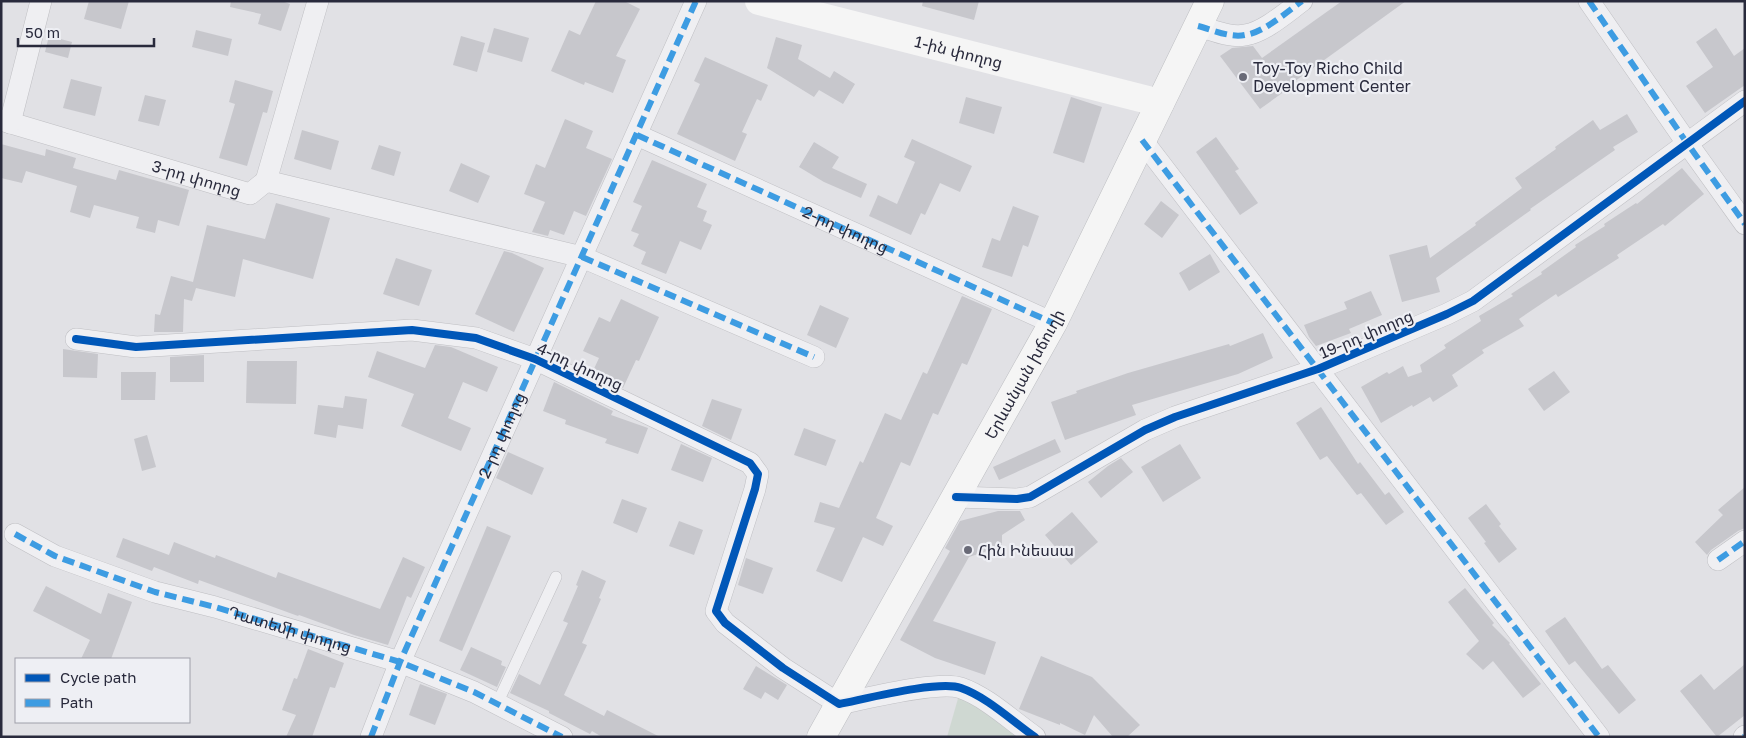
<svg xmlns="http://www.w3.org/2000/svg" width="1746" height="738" font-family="'Golos Text','Noto Sans Armenian',sans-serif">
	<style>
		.green { fill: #cfd8d2 }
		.building { fill: #c7c7cc }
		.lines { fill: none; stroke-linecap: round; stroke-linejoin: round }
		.lane-casing { stroke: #bfbfc3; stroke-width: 12 }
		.street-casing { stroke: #bfbfc3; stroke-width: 22 }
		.primary-casing { stroke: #bdbec2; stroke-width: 29 }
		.lane { stroke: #efeff2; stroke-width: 11 }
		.street { stroke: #efeff2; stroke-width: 21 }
		.secondary { stroke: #f5f5f5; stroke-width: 28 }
		.primary { stroke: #f5f5f5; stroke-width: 28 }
		.quiet { stroke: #3d9ce2; stroke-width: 6; stroke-dasharray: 12 6; stroke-linecap: butt }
		.cycleway-casing { stroke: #eeeff4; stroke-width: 11 }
		.cycleway { stroke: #0057b8; stroke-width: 8 }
		.poi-dot { fill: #696a77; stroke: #eeeff4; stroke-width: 2 }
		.labels { text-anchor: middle; stroke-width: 4.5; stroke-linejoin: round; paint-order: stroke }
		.street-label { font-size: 16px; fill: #292a3c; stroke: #eeeff4 }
		.poi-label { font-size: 16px; fill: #292a3c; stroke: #eeeff4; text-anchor: start }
	</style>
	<rect width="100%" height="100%" fill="#e1e1e5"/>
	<!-- green -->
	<polygon class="green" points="959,695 1020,737 947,737"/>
	<!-- building -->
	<g class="building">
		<polygon points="89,1 129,1 121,29 84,19"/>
		<polygon points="231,1 282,1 290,4 281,31 258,24 261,14 230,7"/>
		<polygon points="596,1 624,1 640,9 616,56 626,60 613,93 585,82 584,85 551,71 569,30 580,35"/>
		<polygon points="923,1 979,1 974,20 922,6"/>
		<polygon points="1342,1 1406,1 1291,84 1292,86 1260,109 1220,56 1232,48 1253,46 1262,58"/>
		<polygon points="494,28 529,38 522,62 487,52"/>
		<polygon points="1716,28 1734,56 1745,48 1745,85 1705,113 1686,86 1713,67 1696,42"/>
		<polygon points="196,30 232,39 228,56 192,47"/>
		<polygon points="49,36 72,42 68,58 45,52"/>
		<polygon points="461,36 485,43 477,72 453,65"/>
		<polygon points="776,37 802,45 798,59 830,78 834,71 855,84 843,104 819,90 814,97 767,68"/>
		<polygon points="705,57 768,85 761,101 757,99 742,132 747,134 735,161 677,134 700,84 694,81"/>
		<polygon points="71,79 102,87 95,116 63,108"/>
		<polygon points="235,80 273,91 267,113 263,112 247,166 219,158 235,104 229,102"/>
		<polygon points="145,95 166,100 159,126 138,121"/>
		<polygon points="966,97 1002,107 994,134 959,123"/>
		<polygon points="1071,97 1102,107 1084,163 1053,153"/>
		<polygon points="1627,114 1638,132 1613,147 1615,150 1530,209 1531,210 1436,278 1440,292 1402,302 1389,255 1427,245 1430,258 1476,225 1475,223 1522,188 1515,178 1556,149 1555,147 1593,120 1600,130"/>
		<polygon points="565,119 593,131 586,148 612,159 586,216 574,211 564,235 550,230 548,236 532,232 545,202 524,194 536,164 545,168"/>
		<polygon points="302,130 339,141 331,170 294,159"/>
		<polygon points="1216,137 1239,169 1235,171 1258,203 1240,215 1196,152"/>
		<polygon points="912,139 972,166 960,192 940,183 925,215 921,213 911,235 869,216 878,195 897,204 915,162 904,157"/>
		<polygon points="814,142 839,157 832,168 867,184 861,198 824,182 799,167"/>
		<polygon points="1,144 45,156 46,149 76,158 73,168 116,180 119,170 189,190 179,226 158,220 155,233 136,228 139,217 94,205 90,218 70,212 77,186 26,171 22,183 1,178"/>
		<polygon points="379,145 401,152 394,176 371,169"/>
		<polygon points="652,160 707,184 697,207 707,211 703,221 712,225 701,250 680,241 666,274 641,264 646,252 633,246 639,234 631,231 642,206 633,202"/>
		<polygon points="461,163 490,176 478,203 449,191"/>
		<polygon points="1682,168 1704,194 1665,226 1663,224 1617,255 1619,258 1558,297 1556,294 1519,319 1524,326 1482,350 1484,353 1452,375 1458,386 1433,402 1430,397 1413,407 1412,405 1381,423 1361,387 1387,372 1389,374 1403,366 1408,377 1422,372 1420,365 1446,348 1444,345 1481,321 1479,316 1513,296 1511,294 1542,274 1541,272 1576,247 1575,245 1605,226 1604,224 1636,203 1637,204"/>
		<polygon points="1161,201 1179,215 1162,238 1144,224"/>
		<polygon points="276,203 330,218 313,279 243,259 235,297 196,288 192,301 184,299 183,332 154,332 155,314 160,315 171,276 193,282 207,225 265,239"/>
		<polygon points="1013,206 1039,216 1028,247 1023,245 1012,277 982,267 992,238 1000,241"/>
		<polygon points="504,251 512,253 544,268 514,332 475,314"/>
		<polygon points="1210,254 1220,272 1189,291 1179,273"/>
		<polygon points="396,258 432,270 419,306 383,294"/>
		<polygon points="1371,291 1382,315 1349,329 1351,333 1316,346 1309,337 1304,325 1347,309 1344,302"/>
		<polygon points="962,296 992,309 967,365 962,363 938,415 933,413 910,466 901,462 876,518 893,526 883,546 863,537 842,582 816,571 835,528 814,522 820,502 839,508 860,461 863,463 885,413 901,420 923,372 927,374"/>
		<polygon points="621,299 659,317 639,361 636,360 623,388 592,373 599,358 583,351 599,317 610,322"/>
		<polygon points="820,305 849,318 836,348 807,335"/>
		<polygon points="1263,333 1273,358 1238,374 1132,405 1136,415 1065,440 1051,402 1077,393 1076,391 1128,373 1229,344 1230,346"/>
		<polygon points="435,345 451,347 498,367 487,392 463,382 448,418 471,428 461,451 401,426 414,394 368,377 377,351 425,368"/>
		<polygon points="63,349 98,354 97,378 63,377"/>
		<polygon points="204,355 204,382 170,382 170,357"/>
		<polygon points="247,361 297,361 296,404 246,403"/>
		<polygon points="1554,371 1570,392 1544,411 1528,389"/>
		<polygon points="121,372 156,372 155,400 121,400"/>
		<polygon points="554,382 613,411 611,415 648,428 638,454 605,443 607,439 565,424 566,420 543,411"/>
		<polygon points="345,396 367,399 363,429 338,425 336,438 314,434 318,405 343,408"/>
		<polygon points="712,399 742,409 731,440 702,426"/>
		<polygon points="1321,407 1358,464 1360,462 1385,495 1389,492 1404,512 1386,525 1361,493 1357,495 1327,456 1320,460 1296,423"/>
		<polygon points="804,428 836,440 826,466 794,455"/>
		<polygon points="147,435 156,467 142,471 134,439"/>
		<polygon points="1055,439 1061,452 999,480 993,467"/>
		<polygon points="681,444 712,458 703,482 671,470"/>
		<polygon points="1180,444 1201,478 1163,502 1141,467"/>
		<polygon points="508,452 544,468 532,495 496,478"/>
		<polygon points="1121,458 1133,472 1101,498 1088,482 1108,466"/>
		<polygon points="1745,487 1745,528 1738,531 1711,550 1707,555 1695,542 1723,515 1718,510"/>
		<polygon points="622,499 647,508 637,533 613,523"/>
		<polygon points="1486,504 1501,524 1499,526 1517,549 1499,563 1484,543 1486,542 1468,518"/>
		<polygon points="998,511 1020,511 1025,520 1002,535 1002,546 969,557 933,621 996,642 985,675 935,658 900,640 950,551 945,548 960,521"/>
		<polygon points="1072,512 1098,542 1071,565 1045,535"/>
		<polygon points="679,521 703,530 694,555 669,546"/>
		<polygon points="487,526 511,536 462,651 439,641"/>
		<polygon points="123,538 169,555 174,542 215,558 216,555 276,578 278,572 380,609 403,557 425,567 411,598 407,596 388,645 354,635 299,615 298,616 199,580 198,584 154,567 152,571 116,557"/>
		<polygon points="746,558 773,568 763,594 738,585"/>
		<polygon points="582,570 606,581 599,598 601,599 582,643 587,645 564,695 604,716 607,710 660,737 602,737 592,731 590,734 549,713 549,711 510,693 519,674 540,685 568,623 563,621 578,586 576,585"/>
		<polygon points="46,586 101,614 108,593 132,602 111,659 81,659 90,640 33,611"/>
		<polygon points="1465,588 1494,623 1492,625 1510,643 1509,644 1541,684 1523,698 1493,661 1483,670 1466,654 1479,641 1448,602"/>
		<polygon points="1565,617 1602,669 1608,665 1636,700 1619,714 1575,661 1569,665 1545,631"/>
		<polygon points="471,647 502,661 501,665 506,667 497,687 460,670"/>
		<polygon points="308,649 344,663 335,688 330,687 312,737 286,737 296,715 282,710 294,678 297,679"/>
		<polygon points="1041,656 1092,677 1140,725 1127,737 1113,737 1094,715 1085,735 1060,723 1060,725 1019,709"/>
		<polygon points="1745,664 1745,715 1717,737 1680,691 1701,674 1714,690"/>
		<polygon points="756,666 787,685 778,700 765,692 761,699 743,689"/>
		<polygon points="420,684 447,694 435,725 409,715"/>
	</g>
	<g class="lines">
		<!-- lane casing -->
		<g class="lane-casing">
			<polyline id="lane" points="497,704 556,577"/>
		</g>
		<!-- street casing -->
		<g class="street-casing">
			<g id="street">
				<polyline points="1589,1 1687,143 1745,224"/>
				<path d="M 1198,26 C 1213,30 1230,38 1245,35 C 1263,33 1287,12 1302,1"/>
				<path id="s1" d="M 1,120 L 250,194 L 266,181 L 318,1"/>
				<polyline points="10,123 41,1"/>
				<path id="s2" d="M 637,135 L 1053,323"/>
				<polyline points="1142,140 1599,737"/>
				<polyline points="266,181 582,257 814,357"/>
				<path d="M 76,339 L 136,347 L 412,330 L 476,338 L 535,359 L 750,463 L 758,474 L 755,489 L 716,611 L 725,623 L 783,668 L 839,704 C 865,699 939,680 961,688 C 987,697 1012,721 1035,737"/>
				<polyline points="956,497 1017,499 1030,497 1145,430 1175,417 1318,369 1447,314 1473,301 1745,101"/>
				<polyline points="15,534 55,556 155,592 215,607 400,662 474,692 562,737"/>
				<polyline points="1718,560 1745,541"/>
				<path id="s3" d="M 371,737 L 400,662 L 696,1"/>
				<polyline points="1744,737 1745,736"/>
			</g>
		</g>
		<!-- primary casing -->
		<g class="primary-casing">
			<g id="primary">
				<path id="s5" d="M 821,737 L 1053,323 L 1210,1"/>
			</g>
		</g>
		<!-- lane -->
		<use href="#lane" class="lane"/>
		<!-- street -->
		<use href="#street" class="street"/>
		<!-- secondary -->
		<path class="secondary" id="s4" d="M 759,1 L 1160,103"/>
		<!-- primary -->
		<use href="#primary" class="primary"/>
		<!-- quiet -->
		<g class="quiet">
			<polyline points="1589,1 1687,143 1745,224"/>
			<path d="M 1198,26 C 1213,30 1230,38 1245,35 C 1263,33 1287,12 1302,1"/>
			<polyline points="637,135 1053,323"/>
			<polyline points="1142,140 1599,737"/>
			<polyline points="582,257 814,357"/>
			<path id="s6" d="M 15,534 L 55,556 L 155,592 L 215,607 L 400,662 L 474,692 L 562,737"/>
			<polyline points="1718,560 1745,541"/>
			<polyline points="371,737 400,662 696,1"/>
			<polyline points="1744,737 1745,736"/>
		</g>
		<!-- cycleway casing -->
		<g class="cycleway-casing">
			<g id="cycleway">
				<path d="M 76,339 L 136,347 L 412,330 L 476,338 L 535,359 L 750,463 L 758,474 L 755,489 L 716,611 L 725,623 L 783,668 L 839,704 C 865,699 939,680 961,688 C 987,697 1012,721 1035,737"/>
				<polyline points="956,497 1017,499 1030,497 1145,430 1175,417 1318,369 1447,314 1473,301 1745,101"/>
			</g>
		</g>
		<!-- cycleway -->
		<use href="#cycleway" class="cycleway"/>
	</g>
	<!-- markers -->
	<g class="poi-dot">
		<circle cx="1243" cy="77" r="5"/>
		<circle cx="968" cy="550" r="5"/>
	</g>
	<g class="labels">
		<!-- street labels -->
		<g class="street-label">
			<text dy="6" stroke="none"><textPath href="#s4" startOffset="206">1-ին փողոց</textPath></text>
			<text dy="6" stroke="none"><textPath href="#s1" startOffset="204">3-րդ փողոց</textPath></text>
			<text dy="6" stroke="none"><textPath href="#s2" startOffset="229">2-րդ փողոց</textPath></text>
			<text transform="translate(1366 334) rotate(-23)" y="6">19-րդ փողոց</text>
			<text transform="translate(580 366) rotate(25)" y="6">4-րդ փողոց</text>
			<text dy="6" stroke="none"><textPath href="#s5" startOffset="416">Երևանյան խճուղի</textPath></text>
			<text dy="6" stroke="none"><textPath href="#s3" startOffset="329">2-րդ փողոց</textPath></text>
			<text dy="6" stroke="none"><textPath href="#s6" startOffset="292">Դատեմի փողոց</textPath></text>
		</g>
		<!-- poi labels -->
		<g class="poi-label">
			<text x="1253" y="74">Toy-Toy Richo Child<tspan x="1253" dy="18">Development Center</tspan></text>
			<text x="978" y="556">Հին Ինեսսա</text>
		</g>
	</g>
	<!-- border -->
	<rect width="1746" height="738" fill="none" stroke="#292a3c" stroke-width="5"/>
	<!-- legend -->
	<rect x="15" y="658" width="175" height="65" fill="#eeeff4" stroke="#9fa0aa"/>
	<rect x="25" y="674" width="25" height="8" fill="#0057b8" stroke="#9fa0aa"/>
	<text x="60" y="683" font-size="15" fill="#292a3c">Cycle path</text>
	<rect x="25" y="699" width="25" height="8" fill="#3d9ce2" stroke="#9fa0aa"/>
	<text x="60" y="708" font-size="15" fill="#292a3c">Path</text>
	<!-- scale -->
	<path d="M18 38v8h136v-8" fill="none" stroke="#292a3c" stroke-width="2.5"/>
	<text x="25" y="38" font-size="15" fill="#292a3c" stroke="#eeeff4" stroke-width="4" paint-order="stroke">50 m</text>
</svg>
